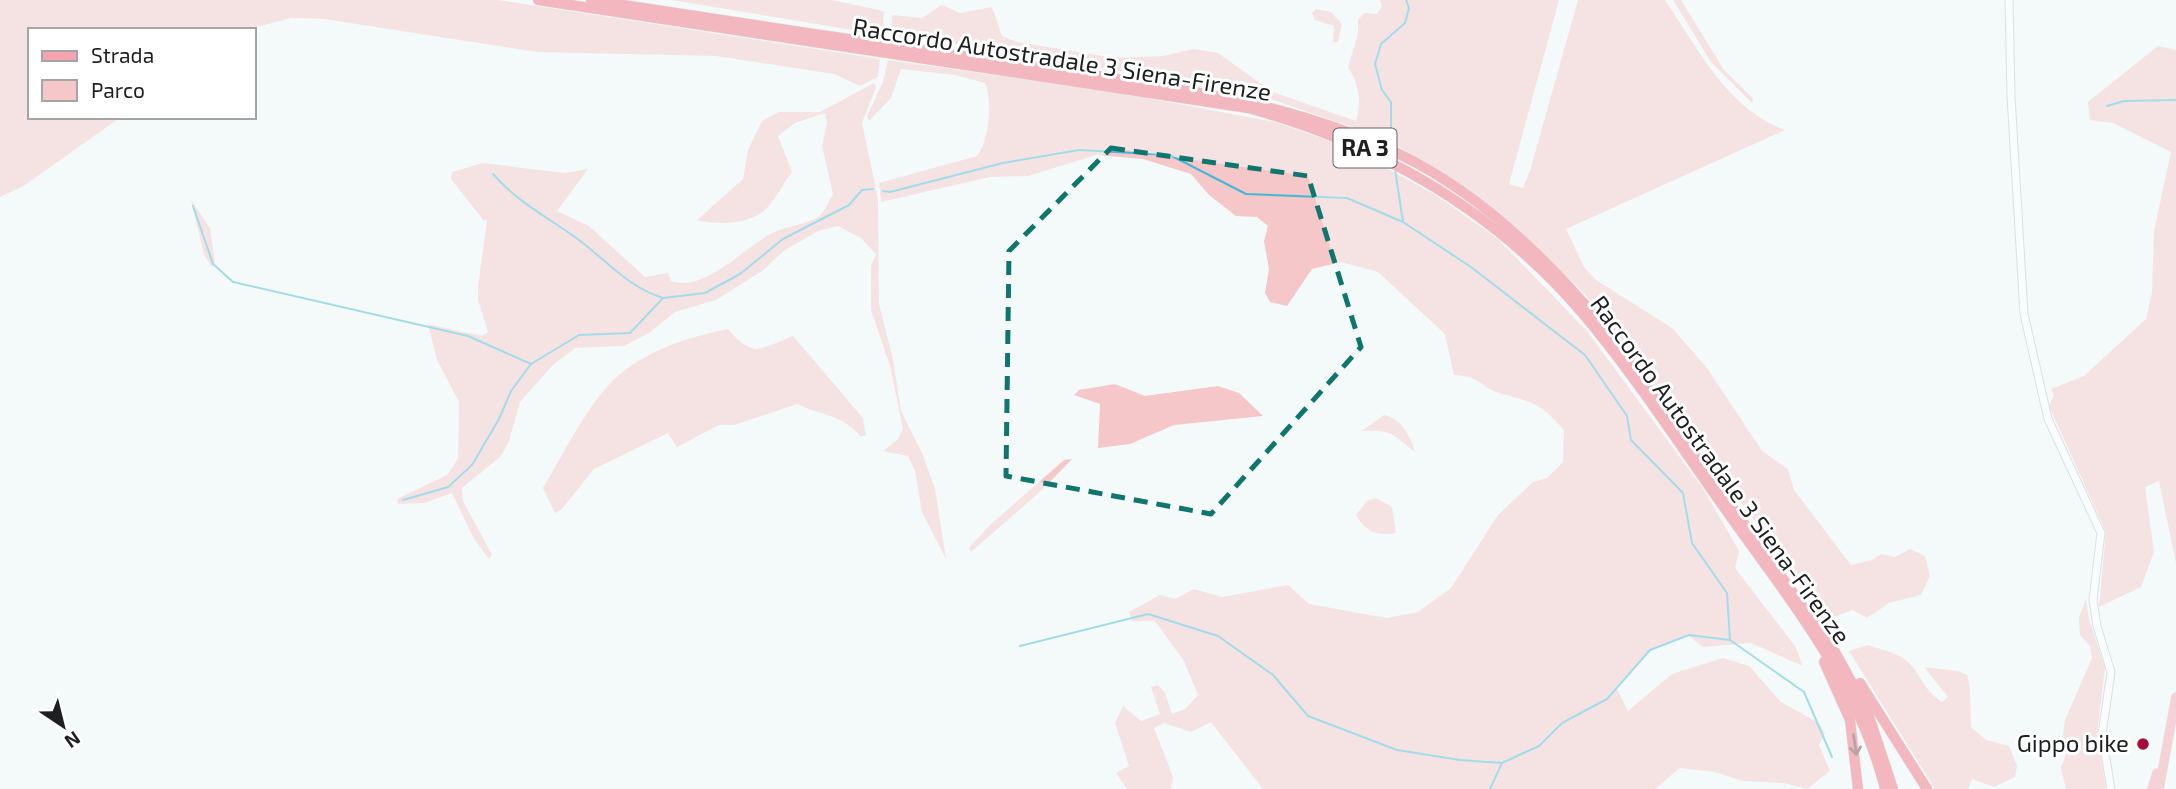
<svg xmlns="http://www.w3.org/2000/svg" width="2176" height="789" font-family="'Exo 2',sans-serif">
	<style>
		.green { fill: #f6c7c9 }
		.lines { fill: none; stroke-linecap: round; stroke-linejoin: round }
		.stream { stroke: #40b8d6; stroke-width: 2 }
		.tertiary-casing { stroke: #bbc0c1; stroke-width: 9 }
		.primary-casing { stroke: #d2d2d2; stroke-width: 10 }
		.motorway-casing { stroke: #d2d2d2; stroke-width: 11 }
		.tertiary { stroke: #fff; stroke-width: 7 }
		.primary { stroke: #f7a3af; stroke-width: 9 }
		.motorway { stroke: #f26679; stroke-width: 10 }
		.oneway { stroke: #723b44 }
		.marked { fill: none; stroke: #0f766e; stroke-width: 5; stroke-dasharray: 14 9; stroke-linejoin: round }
		.poi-dot { fill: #a60c38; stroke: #fff; stroke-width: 2.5 }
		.labels { text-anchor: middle; stroke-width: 6; stroke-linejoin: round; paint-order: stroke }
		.shield { fill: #fff; stroke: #616263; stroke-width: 2 }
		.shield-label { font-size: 23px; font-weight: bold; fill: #1d1f20 }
		.street-label { font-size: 24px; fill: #1d1f20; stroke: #fff }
		.poi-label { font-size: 24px; fill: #1d1f20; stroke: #fff; text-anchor: end }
	</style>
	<rect width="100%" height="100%" fill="#f4f9fa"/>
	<!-- green -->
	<g class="green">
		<polygon points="0,0 498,0 880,59 878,77 860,86 834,74 716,56 537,52 324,19 291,18 245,30 30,30 30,117 121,117 25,185 0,197"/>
		<polygon points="671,0 832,0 879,10 884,12 883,35"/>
		<path d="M 1380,0 L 1559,0 L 1509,184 L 1523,188 L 1530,171 L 1578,0 L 1665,0 C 1697,47 1727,109 1785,130 L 1566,229 L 1584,267 L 1596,280 L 1672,328 L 1707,368 L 1762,451 L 1788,469 L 1794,490 L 1851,565 L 1872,560 L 1881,554 L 1895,557 L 1910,549 L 1925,556 L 1930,576 L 1921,595 L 1889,603 L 1867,618 L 1853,610 L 1828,619 L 1585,294 L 1510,223 L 1431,166 L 1401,148 L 1354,128 L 1271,99 L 1033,55 L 891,35 L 892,15 L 922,18 L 942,5 L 960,13 L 992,7 L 1002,36 L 1017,42 L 1115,58 L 1163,56 L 1194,49 L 1218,53 L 1273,92 L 1356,121 C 1362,102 1359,84 1348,67 L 1358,34 L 1358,19 L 1365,13 L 1377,14 L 1382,6 Z"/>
		<polygon points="1673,0 1681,0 1724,70 1753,98 1752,103 1711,62"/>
		<polygon points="1316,9 1331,12 1342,24 1338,42 1333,42 1334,26 1315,20 1312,13"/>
		<polygon points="2158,46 2176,50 2176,563 2159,481 2145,487 2154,552 2141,587 2099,607 2106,532 2049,406 2054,395 2051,389 2084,376 2146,319 2152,293 2154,231 2171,152 2113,123 2090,120 2088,102"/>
		<path d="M 888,60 L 1109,91 L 1275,122 L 1348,147 L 1434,194 L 1498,239 L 1587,331 L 1704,490 L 1739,551 L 1735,568 L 1795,646 L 1803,666 L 1751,643 L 1703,647 L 1688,635 L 1650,650 L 1616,687 L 1628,711 L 1672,674 L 1723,658 L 1749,666 L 1781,702 L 1819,723 L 1825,733 L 1819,745 L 1830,771 L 1807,789 L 1784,783 L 1743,781 L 1715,772 L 1680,768 L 1655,789 L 1263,789 L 1211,722 L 1191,732 L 1164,723 L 1154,728 L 1173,777 L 1171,789 L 1127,789 L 1116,773 L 1129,766 L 1115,723 L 1123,706 L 1141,721 L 1160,714 L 1151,687 L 1158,685 L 1165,693 L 1172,714 L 1185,709 L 1198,695 L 1184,661 L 1155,621 L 1132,621 L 1129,612 L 1160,595 L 1175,599 L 1194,589 L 1222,597 L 1288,585 L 1309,604 L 1387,618 L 1418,612 L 1451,588 L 1498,515 L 1533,482 L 1547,478 L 1563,462 L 1564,430 C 1539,401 1533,403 1499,393 C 1479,386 1480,376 1454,375 L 1445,334 L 1378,272 L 1341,262 L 1312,269 L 1287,306 L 1270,302 L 1265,293 L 1269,269 L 1264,241 L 1268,226 L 1257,217 L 1236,216 L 1209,195 L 1191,174 L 1143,159 L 1096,155 L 1028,176 L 990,177 L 881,202 L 879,183 L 977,156 C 989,141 993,101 985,83 L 955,75 L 901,69 L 891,98 L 869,121 L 867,116 L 883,82 Z"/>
		<path d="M 874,83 L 876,87 L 862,123 L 878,199 L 879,304 L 893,359 L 901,411 L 922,453 L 935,489 L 946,559 L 922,512 L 915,471 L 908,456 L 883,451 L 898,439 L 903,429 L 890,366 L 871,310 L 871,266 L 876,254 L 861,238 L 838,226 L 818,231 L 785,250 L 762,271 L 716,300 L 675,312 L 649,333 L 624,346 L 575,348 L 552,366 L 520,402 L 509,441 L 501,456 L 462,488 L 463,501 L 492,555 L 489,559 L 474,539 L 452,493 L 424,503 L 398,504 L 397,499 L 447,475 L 458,459 L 459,402 L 437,360 L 428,324 L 482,336 L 488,332 L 478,300 L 478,287 L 487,220 L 484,221 L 451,179 L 452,172 L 482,163 L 565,173 L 588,169 L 557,211 L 589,226 L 645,277 L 668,273 L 671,281 C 704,293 745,247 772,233 C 786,226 804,225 818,217 C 825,212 829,201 833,194 L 822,146 L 827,123 L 825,113 L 795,123 L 778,136 L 792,172 C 783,183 776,199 766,209 C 749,225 717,225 697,220 L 743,179 L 748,150 L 762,121 L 779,112 L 820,112 Z"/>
		<polygon points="191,200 210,228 215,263 212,267 204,255"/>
		<path d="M 728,329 C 754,359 759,349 793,336 L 863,418 L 866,436 L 860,436 C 842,414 822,416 797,404 L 734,425 L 719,425 L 677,447 L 668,433 L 594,469 L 561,510 L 555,513 L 543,488 C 563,455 590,399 619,375 C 648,350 691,336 728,329 Z"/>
		<polygon points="1115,384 1145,396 1218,386 1239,393 1263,416 1174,425 1130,444 1098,448 1100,404 1074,395 1079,390"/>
		<path d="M 1384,415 C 1401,418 1411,437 1415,452 C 1393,435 1393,429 1362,431 Z"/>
		<polygon points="1072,459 1042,490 971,552 969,548 989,526 1064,460"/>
		<path d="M 1376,498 L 1392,507 L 1396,533 C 1375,536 1367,532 1356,515 L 1367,501 Z"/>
		<polygon points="2086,599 2089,619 2105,668 2097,733 2106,789 2066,789 2061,768 2067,751 2063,735 2065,720 2092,658 2090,646 2080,635 2079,617"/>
		<path d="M 1868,645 C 1882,650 1900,653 1910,664 C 1924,679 1921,687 1942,702 L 1948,697 L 1924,667 L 1958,671 L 1967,675 L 1970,688 L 1971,727 L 1986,740 L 2009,746 L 2017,766 L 2015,777 L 1994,787 L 1972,779 L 1968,789 L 1935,789 L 1849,651 Z"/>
	</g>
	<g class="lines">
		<!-- stream -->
		<g class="stream">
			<polyline points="2107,106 2124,101 2176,100"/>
			<polyline points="1391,141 1391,102 1382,90 1375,64 1381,44 1405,23 1409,8 1406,0"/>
			<polyline points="1395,169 1403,222"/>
			<path d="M 493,174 C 517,202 549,218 579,240 C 607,261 628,287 663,298"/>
			<polyline points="883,191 890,192 1003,163 1079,150 1170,155 1246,194 1347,198 1403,222 1471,267 1585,355 1627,416 1631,440 1683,493 1692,543 1727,593 1730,640"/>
			<polyline points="193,206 213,264 233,282 468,336 531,364"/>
			<polyline points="403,500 448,487 472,465 499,419 511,391 531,364 579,335 630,333 663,298 705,293 740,274 783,239 849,205 862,190 873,189"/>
			<polyline points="1020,646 1148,614 1218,636 1273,675 1308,716 1397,750 1460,760 1502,763"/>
			<polyline points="1490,789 1502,763 1539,746 1562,723 1607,699 1650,650 1689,635 1730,640 1804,692 1832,757"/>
		</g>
		<!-- tertiary casing -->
		<g class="tertiary-casing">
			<polyline id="tertiary" points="2009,0 2011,96 2024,314 2048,419 2101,533 2093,600 2097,626 2111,672 2102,735 2111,789"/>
		</g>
		<!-- primary casing -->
		<g class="primary-casing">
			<g id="primary">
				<polyline points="2152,789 2157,773"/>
				<polyline points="2159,789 2176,697"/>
			</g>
		</g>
		<!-- motorway casing -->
		<g class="motorway-casing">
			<g id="motorway">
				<path d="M 538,0 L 1248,108 C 1379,144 1495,210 1584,315 C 1638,379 1684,452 1733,520 C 1793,604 1860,687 1885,789"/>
				<path d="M 591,0 C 735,22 880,44 1024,65 C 1152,85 1281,97 1399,154 C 1482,194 1551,262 1608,332 L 1835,652 L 1867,710 L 1893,789"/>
				<polyline points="1824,662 1850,720 1858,789"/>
				<polyline points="1860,683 1927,789"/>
			</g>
		</g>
		<!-- tertiary -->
		<use href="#tertiary" class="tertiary"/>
		<!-- primary -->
		<use href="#primary" class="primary"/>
		<!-- motorway -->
		<use href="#motorway" class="motorway"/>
	</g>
	<!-- one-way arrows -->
	<defs><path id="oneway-shaft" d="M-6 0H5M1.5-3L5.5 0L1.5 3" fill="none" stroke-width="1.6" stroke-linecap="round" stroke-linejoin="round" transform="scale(1.75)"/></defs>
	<use class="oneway" href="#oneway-shaft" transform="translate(1855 745) rotate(82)"/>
	<!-- marked area -->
	<path d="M0 0H2176V789H0ZM 1111,148 L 1308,176 L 1361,347 L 1211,514 L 1006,476 L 1009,251 Z" fill="#f4f9fa" fill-opacity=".55" fill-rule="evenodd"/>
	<path class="marked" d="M 1111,148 L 1308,176 L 1361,347 L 1211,514 L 1006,476 L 1009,251 Z"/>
	<!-- markers -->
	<circle class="poi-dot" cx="2143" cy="744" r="7"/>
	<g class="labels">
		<!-- shield labels -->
		<rect class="shield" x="1333.5" y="128.5" width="63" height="39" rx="5"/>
		<g class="shield-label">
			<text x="1365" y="156">RA 3</text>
		</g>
		<!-- street labels -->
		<g class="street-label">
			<text transform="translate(1062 60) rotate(9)" y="8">Raccordo Autostradale 3 Siena-Firenze</text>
			<text transform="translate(1720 470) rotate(54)" y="8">Raccordo Autostradale 3 Siena-Firenze</text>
		</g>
		<!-- poi labels -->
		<g class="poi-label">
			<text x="2129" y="752">Gippo bike</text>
		</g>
	</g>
	<!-- legend -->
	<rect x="28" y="28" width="228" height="91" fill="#ffffff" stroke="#a5a5a6" stroke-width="2"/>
	<rect x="42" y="51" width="35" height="10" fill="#f7a3af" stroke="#a5a5a6" stroke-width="2"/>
	<text x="91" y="63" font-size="21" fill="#1d1f20">Strada</text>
	<rect x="42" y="80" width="35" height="21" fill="#f6c7c9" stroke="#a5a5a6" stroke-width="2"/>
	<text x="91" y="98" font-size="21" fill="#1d1f20">Parco</text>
	<!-- north arrow -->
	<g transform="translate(63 726) rotate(145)" stroke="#ffffff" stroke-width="5" paint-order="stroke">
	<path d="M0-5L12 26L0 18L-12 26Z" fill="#1d1f20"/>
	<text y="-10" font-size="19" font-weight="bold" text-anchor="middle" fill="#1d1f20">N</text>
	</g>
</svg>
